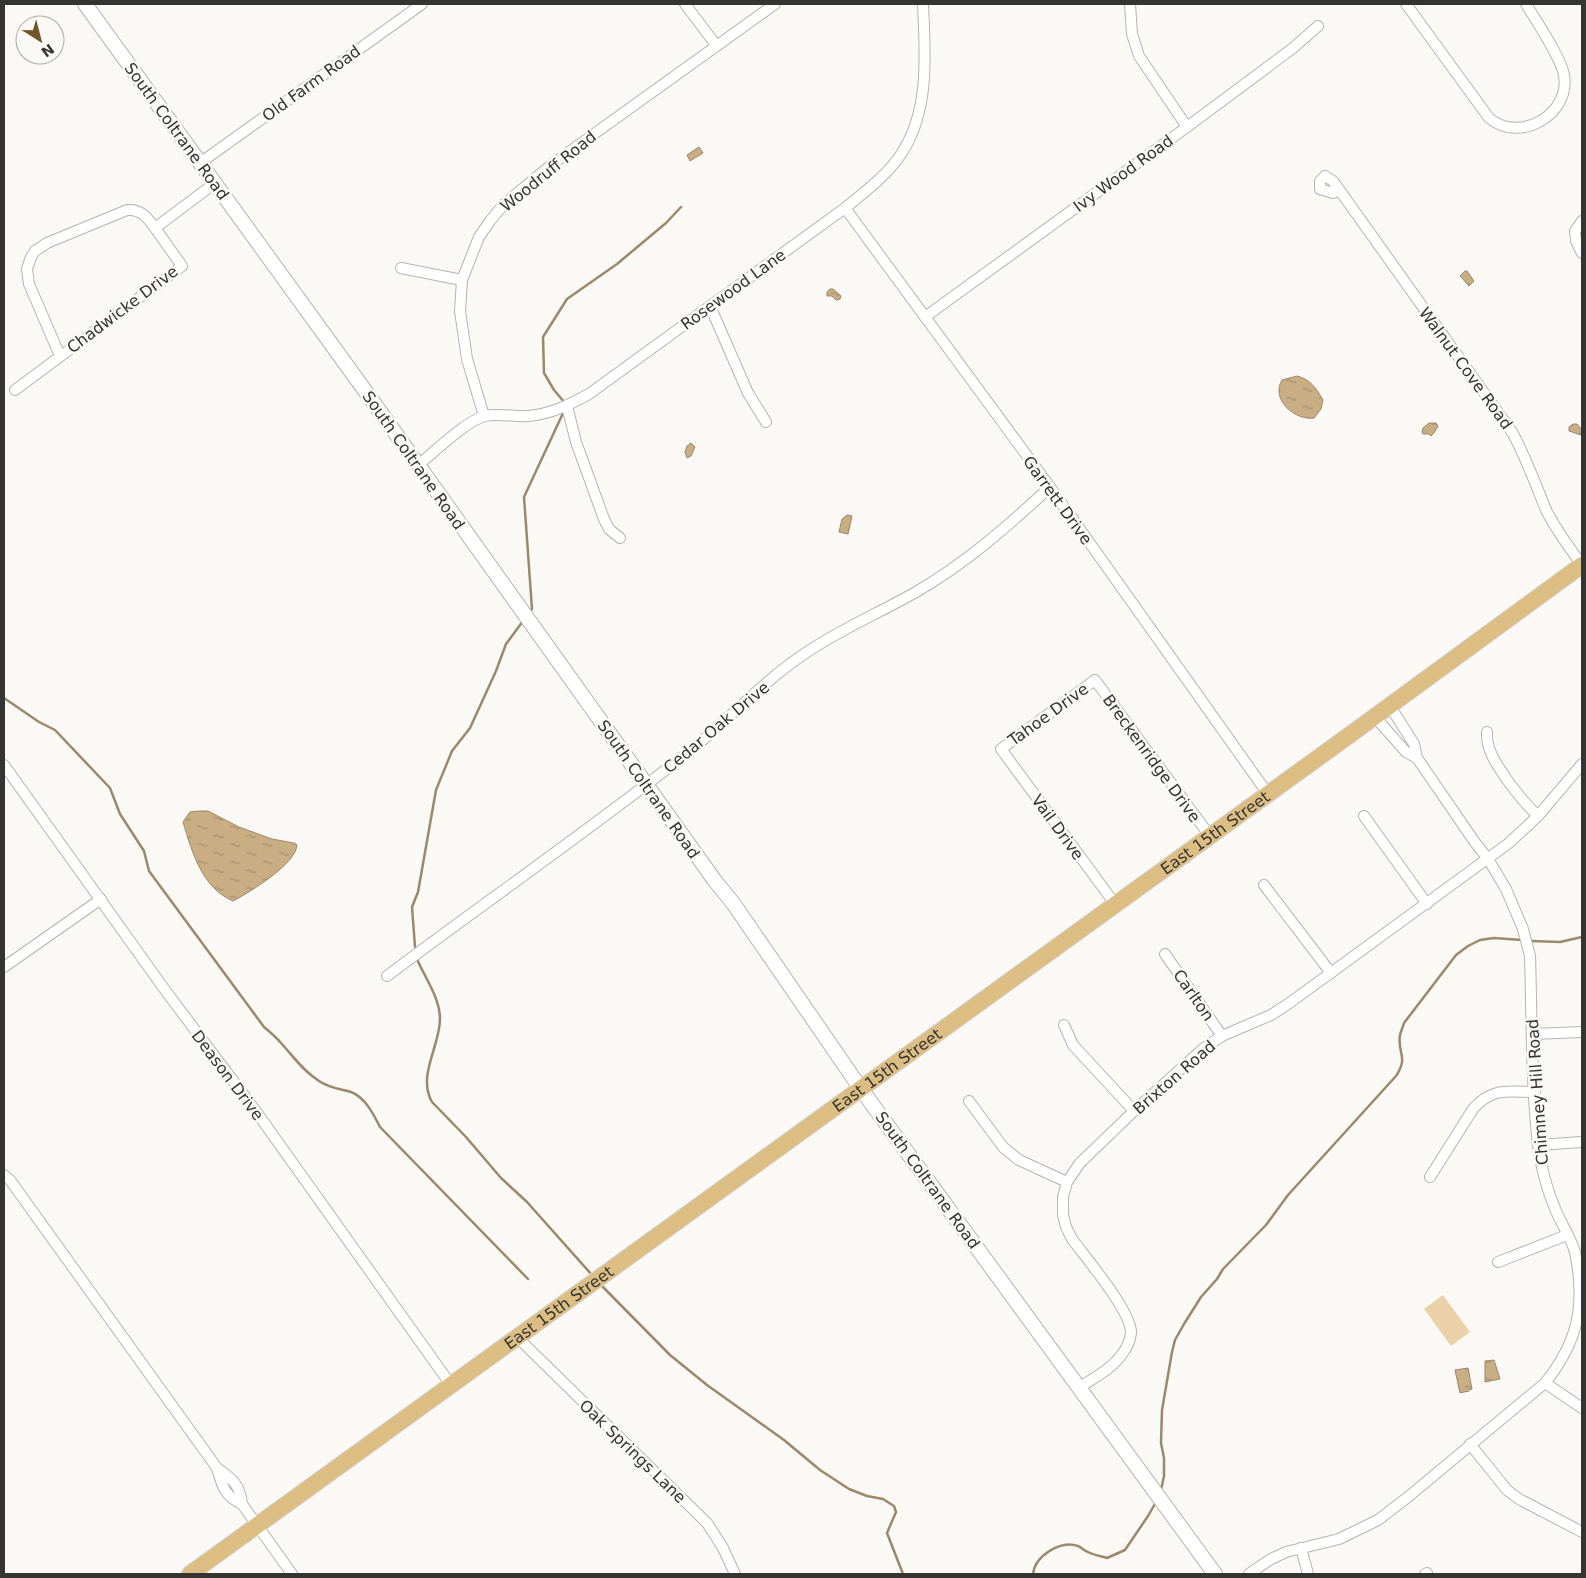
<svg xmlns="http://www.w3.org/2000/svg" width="1586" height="1578" font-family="'DejaVu Sans',sans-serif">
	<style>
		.grass { fill: #ead1a8 }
		.water { fill: url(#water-ripples); stroke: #9c896b }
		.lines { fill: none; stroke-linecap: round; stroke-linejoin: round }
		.stream { stroke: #9c896b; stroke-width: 2.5 }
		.street-casing { stroke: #b5b4b0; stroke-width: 12 }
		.secondary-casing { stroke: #b5b4b0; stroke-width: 16 }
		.primary-casing { stroke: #d6d6d6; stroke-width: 18 }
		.street { stroke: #fff; stroke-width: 10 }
		.secondary { stroke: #fff; stroke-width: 14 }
		.primary { stroke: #ddbe82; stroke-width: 16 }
		.labels { text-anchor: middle; stroke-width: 5; stroke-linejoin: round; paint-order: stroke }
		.street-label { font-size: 16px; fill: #343432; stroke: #fbf9f5 }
	</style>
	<defs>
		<pattern id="water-ripples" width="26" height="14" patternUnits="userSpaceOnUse" patternTransform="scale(1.25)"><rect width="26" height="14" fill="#c9ae83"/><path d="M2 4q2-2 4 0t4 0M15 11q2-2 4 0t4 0" fill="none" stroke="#a48e6c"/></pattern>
	</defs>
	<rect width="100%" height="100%" fill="#fbf9f5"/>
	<!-- grass -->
	<polygon class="grass" points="1443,1295 1470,1332 1451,1346 1424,1309"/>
	<!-- water -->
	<g class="water">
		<polygon points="699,147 703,153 690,161 687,155"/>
		<polygon points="1465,271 1467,271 1474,281 1469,286 1460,276"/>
		<polygon points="830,289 833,289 841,296 840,299 836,300 832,296 827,296 827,292"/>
		<path d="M 1297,376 C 1310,379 1316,388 1323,400 L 1321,409 L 1314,418 C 1296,421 1270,400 1282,380 Z"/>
		<polygon points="1429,423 1436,423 1438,426 1434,433 1431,436 1429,434 1423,434 1422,432 1423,428"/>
		<polygon points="1573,424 1577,424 1582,430 1581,435 1569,431 1569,427"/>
		<polygon points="691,443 695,447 691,456 687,458 685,452 687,446"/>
		<polygon points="847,515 852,516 848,534 839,532 842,519"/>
		<path d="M 199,811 L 208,811 L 239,827 L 272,839 L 294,843 L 297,845 C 296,864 250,892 233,901 C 202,888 192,852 183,822 L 190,812 Z"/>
		<polygon points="1494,1360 1500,1379 1485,1382 1485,1361"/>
		<polygon points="1468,1368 1472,1389 1469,1390 1469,1391 1460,1393 1455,1370"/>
	</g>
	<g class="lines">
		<!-- stream -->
		<g class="stream">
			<polyline points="565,403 554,390 544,373 543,337 567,299 617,264 666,223 681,207"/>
			<polyline points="529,612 532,609 524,497 564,411"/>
			<path d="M 4,698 L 39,722 L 55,730 L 110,788 L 120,814 L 144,851 L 149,871 L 264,1027 C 270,1032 276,1037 281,1043 C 293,1056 303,1071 319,1081 C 329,1088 340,1089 351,1092 C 365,1097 374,1115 380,1127 L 528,1279"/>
			<polyline points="1530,941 1560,942 1582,937"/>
			<polyline points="415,947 412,907 418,892 436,790 452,751 470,728 496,671 506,644 523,621"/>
			<path d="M 417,959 C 425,978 440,998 440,1019 C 440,1046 417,1076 432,1102 L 466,1137 L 501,1178 L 527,1202 L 592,1275"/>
			<polyline points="601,1285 670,1355 707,1385 784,1440 820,1470 849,1489 867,1496 883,1499 894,1506 896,1512 887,1533 903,1574"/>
			<path d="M 1161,1490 L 1164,1476 L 1164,1458 L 1161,1443 L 1162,1410 L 1172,1352 L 1175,1340 L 1184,1324 L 1201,1297 L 1217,1279 L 1223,1269 L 1266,1225 L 1288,1195 L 1396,1076 C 1409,1056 1397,1054 1400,1035 C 1401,1031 1403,1027 1404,1023 L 1456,955 L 1468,946 L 1480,940 L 1494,938 L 1522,940"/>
			<path d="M 1033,1574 C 1035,1556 1060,1540 1078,1546 C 1081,1547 1084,1551 1088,1552 C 1094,1555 1100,1556 1107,1558 L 1125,1550 L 1148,1516 L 1156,1502"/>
		</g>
		<!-- street casing -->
		<g class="street-casing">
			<g id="street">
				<polyline points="685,4 716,45"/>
				<polyline points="1130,4 1132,34 1139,56 1187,127"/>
				<path d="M 1406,4 L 1489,118 C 1520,144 1571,114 1564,75 C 1561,57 1536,21 1526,4"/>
				<polyline points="200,163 422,4"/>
				<path d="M 1339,189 L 1333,193 L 1320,189 L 1320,181 L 1325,176 L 1333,181 L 1512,432 C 1526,457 1535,483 1546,510 C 1556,530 1569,547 1582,565"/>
				<polyline points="845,208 1050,487 1268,794"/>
				<polyline points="1582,221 1575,231 1576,241 1582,253"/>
				<polyline points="401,268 462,280"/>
				<polyline points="710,306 748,393 766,422"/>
				<polyline points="925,317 1187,127 1293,48 1318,26"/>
				<path d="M 60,356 L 29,284 L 27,269 L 31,257 L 35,251 L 47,243 L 127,210 C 141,209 147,217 155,228"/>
				<polyline points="15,390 182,266 155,228 215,183"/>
				<polyline points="567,406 576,442 604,519 609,529 620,538"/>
				<polyline points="484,416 467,359 460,311 462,280 479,237 490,221 504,204 555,162 775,4"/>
				<path d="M 417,466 C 433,453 467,420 485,416 C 499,413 514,417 528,416 C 551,414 569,405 589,394 L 845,208 C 866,191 889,174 903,151 C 930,108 925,52 923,4"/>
				<polyline points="1375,717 1406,752 1417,758"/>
				<path d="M 1487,732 C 1487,736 1487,741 1488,744 C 1492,764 1523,802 1538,816"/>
				<polyline points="4,765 165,990 255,1110 451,1385"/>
				<polyline points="1364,816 1427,904"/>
				<polyline points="1264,885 1331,973"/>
				<polyline points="1115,904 1001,749 1095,680 1210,836"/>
				<polyline points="1165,954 1222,1036"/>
				<polyline points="4,967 101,899"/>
				<path d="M 387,976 C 483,904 582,835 677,761 C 721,728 758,685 804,654 C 839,630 879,613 916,592 C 966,563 1008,526 1050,487"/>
				<polyline points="1064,1025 1073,1045 1134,1111"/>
				<polyline points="1533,1034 1582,1032"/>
				<polyline points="969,1101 1003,1147 1019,1160 1067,1182"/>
				<polyline points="1538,1145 1582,1142"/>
				<path d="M 4,1175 L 10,1180 L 217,1468 C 232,1479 240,1484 242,1504 L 292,1574"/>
				<path d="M 1430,1177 L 1473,1109 C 1492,1087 1508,1092 1535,1092"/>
				<polyline points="1498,1262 1567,1235"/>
				<polyline points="518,1338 707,1523 723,1548 735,1574"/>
				<polyline points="1545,1383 1582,1408"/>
				<path d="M 1080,1387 C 1094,1378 1113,1368 1122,1354 C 1127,1348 1130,1341 1131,1333 C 1132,1312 1086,1258 1072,1239 L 1066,1227 L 1063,1215 L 1063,1197 L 1067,1182 L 1080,1163 L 1134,1111 L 1204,1048 L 1222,1036 L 1271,1015 L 1288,1004 L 1509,843 L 1538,816 L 1582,764"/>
				<polyline points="1470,1444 1507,1490 1519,1499 1582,1532"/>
				<path d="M 217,1468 C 222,1485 224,1496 242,1504"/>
				<polyline points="1301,1548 1308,1574"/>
				<path d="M 1249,1574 L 1271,1559 L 1286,1552 L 1339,1539 L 1378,1520 L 1408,1497 L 1545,1383 C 1578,1342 1586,1305 1575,1252 C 1571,1238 1562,1225 1556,1211 C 1547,1190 1541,1168 1538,1145 C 1531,1083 1532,1019 1530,956 L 1523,929 L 1506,889 L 1488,859 L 1474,841 L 1417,758 L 1414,744 L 1390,706"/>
				<polyline points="1425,1574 1427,1573"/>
			</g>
		</g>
		<!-- secondary casing -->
		<g class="secondary-casing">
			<polyline id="secondary" points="85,4 366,392 715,881 733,903 861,1089 1215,1574"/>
		</g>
		<!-- primary casing -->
		<g class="primary-casing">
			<g id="primary">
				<path id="s1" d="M 190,1574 L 1351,734 L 1582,565"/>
			</g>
		</g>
		<!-- street -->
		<use href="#street" class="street"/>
		<!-- secondary -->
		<use href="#secondary" class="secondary"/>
		<!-- primary -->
		<use href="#primary" class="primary"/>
	</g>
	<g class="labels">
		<!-- street labels -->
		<g class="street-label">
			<text transform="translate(311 83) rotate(-36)" y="6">Old Farm Road</text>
			<text transform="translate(177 131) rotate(54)" y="6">South Coltrane Road</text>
			<text transform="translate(548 171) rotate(-39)" y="6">Woodruff Road</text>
			<text transform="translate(1123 173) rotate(-36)" y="6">Ivy Wood Road</text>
			<text transform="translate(733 289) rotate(-36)" y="6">Rosewood Lane</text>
			<text transform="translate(122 309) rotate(-37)" y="6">Chadwicke Drive</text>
			<text transform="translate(1466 368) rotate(54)" y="6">Walnut Cove Road</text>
			<text transform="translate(414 460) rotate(55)" y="6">South Coltrane Road</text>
			<text transform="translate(1058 500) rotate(54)" y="6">Garrett Drive</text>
			<text transform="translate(1048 714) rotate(-36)" y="6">Tahoe Drive</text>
			<text transform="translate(716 727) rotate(-40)" y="6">Cedar Oak Drive</text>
			<text transform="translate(1152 758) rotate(54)" y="6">Breckenridge Drive</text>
			<text transform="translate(649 789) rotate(55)" y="6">South Coltrane Road</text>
			<text transform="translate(1058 827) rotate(54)" y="6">Vail Drive</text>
			<text dy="6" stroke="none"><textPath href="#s1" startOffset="1265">East 15th Street</textPath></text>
			<text transform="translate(1194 995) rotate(55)" y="6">Carlton</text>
			<text dy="6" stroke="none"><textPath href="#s1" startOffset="860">East 15th Street</textPath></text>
			<text transform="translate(228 1075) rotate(53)" y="6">Deason Drive</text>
			<text transform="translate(1174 1077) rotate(-41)" y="6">Brixton Road</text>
			<text transform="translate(1537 1092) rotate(-94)" y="6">Chimney Hill Road</text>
			<text transform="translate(928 1180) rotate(54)" y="6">South Coltrane Road</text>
			<text dy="6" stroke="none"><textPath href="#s1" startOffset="455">East 15th Street</textPath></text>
			<text transform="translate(633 1451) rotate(44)" y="6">Oak Springs Lane</text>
		</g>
	</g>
	<!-- border -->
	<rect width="1586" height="1578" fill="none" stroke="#343432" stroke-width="10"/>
	<!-- north arrow -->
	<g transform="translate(40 40) rotate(144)"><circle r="24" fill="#fbf9f5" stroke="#abaaa7"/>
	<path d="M0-4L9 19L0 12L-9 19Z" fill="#705628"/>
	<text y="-8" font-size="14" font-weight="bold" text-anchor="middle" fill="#343432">N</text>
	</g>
</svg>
